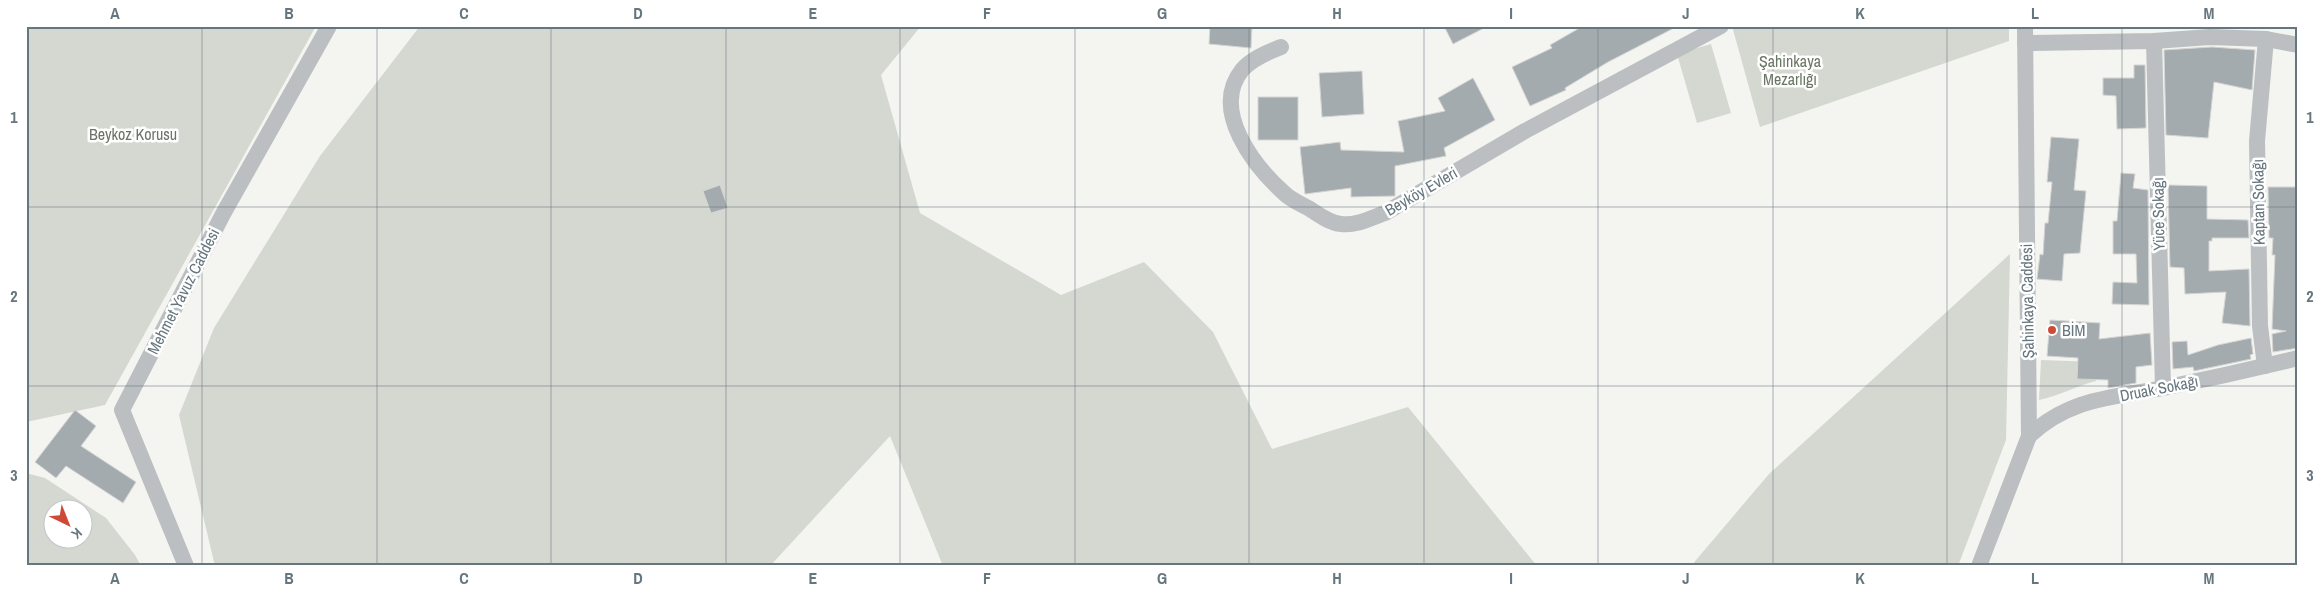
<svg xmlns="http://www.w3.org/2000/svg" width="2324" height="592" font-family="'Archivo Narrow',sans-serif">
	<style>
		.built { fill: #e5e5e4 }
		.green { fill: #d4d8d0; fill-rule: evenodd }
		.building { fill: #a3abaf; stroke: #d5d5d3 }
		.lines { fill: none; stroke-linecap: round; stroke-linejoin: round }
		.minor { stroke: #bbbfc2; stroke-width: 16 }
		.grid { fill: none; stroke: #66767e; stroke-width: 1; stroke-opacity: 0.55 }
		.poi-dot { fill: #ce4a37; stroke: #fff; stroke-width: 2 }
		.labels { text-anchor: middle; stroke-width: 5; stroke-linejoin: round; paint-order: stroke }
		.park-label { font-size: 16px; fill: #6a7664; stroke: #fff }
		.street-label { font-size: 16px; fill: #66767e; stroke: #fff }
		.poi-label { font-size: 16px; fill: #66767e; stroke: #fff; text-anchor: start }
		.neatline { fill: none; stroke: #66767e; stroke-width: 2 }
		.grid-label { font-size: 16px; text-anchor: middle; font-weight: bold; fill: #66767e }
	</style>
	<rect width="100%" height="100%" fill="#f4f4f1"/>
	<!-- built -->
	<polygon class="built" points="2042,26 2154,26 2043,29"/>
	<!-- green -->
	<g class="green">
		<polygon points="26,26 316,26 105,405 26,422"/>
		<polygon points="420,26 921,26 881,75 920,213 1061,295 1144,262 1213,332 1272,449 1408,407 1537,566 943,566 890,436 770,566 215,566 179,415 214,328 320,156"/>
		<polygon points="1732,26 2009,26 2009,41 1760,127"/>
		<polygon points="1711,44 1731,113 1697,123 1677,54"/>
		<polygon points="2010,254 2006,440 1958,566 1691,566 1769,474"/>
		<path d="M 2041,360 L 2097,362 L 2096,381 C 2076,386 2059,396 2039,400 Z"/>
		<path d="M 26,473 L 45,478 L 106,518 L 135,555 L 141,566 L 26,566 ZM 52,510 L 82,510 L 82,540 L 52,540 Z"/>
	</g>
	<!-- building -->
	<g class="building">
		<polygon points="1210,26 1252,26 1251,48 1209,44"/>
		<polygon points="1444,26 1488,26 1453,44"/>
		<polygon points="1583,26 1678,26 1608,62 1565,88 1566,90 1530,106 1512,67 1552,48 1550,45"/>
		<polygon points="2212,47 2255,50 2252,90 2214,82 2208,138 2166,135 2164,50"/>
		<polygon points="2134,65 2145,65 2146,128 2117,129 2116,96 2103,95 2103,78 2134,78"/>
		<polygon points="1362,71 1364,114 1322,117 1319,73"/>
		<polygon points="1473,78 1495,120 1444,148 1446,156 1395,166 1395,196 1351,197 1351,188 1305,194 1300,147 1340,142 1341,150 1404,152 1398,121 1445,111 1438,98"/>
		<rect x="1258" y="97" width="40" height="43"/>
		<polygon points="2051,137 2079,139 2074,190 2086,191 2080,253 2064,254 2062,281 2037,279 2040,254 2043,255 2045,223 2048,223 2052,182 2047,182"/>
		<polygon points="2121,173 2135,174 2133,188 2148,190 2149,305 2112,304 2113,282 2137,283 2136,254 2113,254 2113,221 2117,221"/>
		<polygon points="720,185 728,208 711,213 703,191"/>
		<polygon points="2168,185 2207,186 2207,219 2248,220 2249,238 2212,238 2212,241 2209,241 2209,271 2249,269 2250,326 2222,323 2226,292 2185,294 2184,268 2170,267"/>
		<polygon points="2268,187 2298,187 2298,348 2273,352 2272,334 2286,331 2272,329 2275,255 2272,255 2273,238 2269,238"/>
		<polygon points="2050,320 2100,323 2099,339 2150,333 2152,365 2136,367 2136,383 2108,388 2108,380 2077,379 2078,358 2047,356"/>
		<polygon points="2251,338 2253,354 2250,355 2251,359 2194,371 2193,367 2173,369 2172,342 2187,341 2188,355 2218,345"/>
		<polygon points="75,410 96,426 81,446 136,482 123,503 66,466 56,478 35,462"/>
	</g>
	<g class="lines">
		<!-- minor -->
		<g class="minor">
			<polyline points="2154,41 2163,388"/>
			<polyline points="2025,43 2154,41 2210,37 2266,39 2298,45"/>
			<path d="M 1281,47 C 1268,52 1251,59 1242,70 C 1210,110 1254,166 1284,193 C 1291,200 1301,204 1310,209 C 1319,215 1330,223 1341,224 C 1356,226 1371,218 1385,213 L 1525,131 L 1721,26"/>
			<polyline points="2265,366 2260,326 2257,141 2266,39"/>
			<path d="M 2029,436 C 2070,398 2111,398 2163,388 C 2208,379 2253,369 2298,358"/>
			<polyline points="186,566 122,410 223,214 329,26"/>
			<polyline points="1979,566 2029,436 2025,26"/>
		</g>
	</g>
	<!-- grid -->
	<path class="grid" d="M 202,26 L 202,566M 377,26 L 377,566M 551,26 L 551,566M 726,26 L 726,566M 900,26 L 900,566M 1075,26 L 1075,566M 1249,26 L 1249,566M 1424,26 L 1424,566M 1598,26 L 1598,566M 1773,26 L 1773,566M 1947,26 L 1947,566M 2122,26 L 2122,566M 26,207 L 2298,207M 26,386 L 2298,386"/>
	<!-- markers -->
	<circle class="poi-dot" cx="2052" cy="330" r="5"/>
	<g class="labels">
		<!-- park labels -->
		<g class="park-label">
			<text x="1790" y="67">Şahinkaya<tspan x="1790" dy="18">Mezarlığı</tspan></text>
			<text x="133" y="140">Beykoz Korusu</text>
		</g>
		<!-- street labels -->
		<g class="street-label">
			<text transform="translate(1421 191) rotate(-30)" y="6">Beyköy Evleri</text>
			<text transform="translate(2258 202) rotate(-91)" y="6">Kaptan Sokağı</text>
			<text transform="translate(2158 214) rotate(-91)" y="6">Yüce Sokağı</text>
			<text transform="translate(183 291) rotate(-63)" y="6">Mehmet Yavuz Caddesi</text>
			<text transform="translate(2027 301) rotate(-91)" y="6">Şahinkaya Caddesi</text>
			<text transform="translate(2159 388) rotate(-11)" y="6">Druak Sokağı</text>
		</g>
		<!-- poi labels -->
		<g class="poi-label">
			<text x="2062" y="336">BİM</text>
		</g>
	</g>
	<!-- border -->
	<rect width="2324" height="592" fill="none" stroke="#ffffff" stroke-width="55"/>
	<!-- north arrow -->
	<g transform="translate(68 524) rotate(137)"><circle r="24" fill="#ffffff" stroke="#c2c8cb"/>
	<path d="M0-4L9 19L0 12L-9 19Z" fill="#ce4a37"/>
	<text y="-8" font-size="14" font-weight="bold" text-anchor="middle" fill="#66767e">K</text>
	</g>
	<rect x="28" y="28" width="2268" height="536" class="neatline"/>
	<g class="grid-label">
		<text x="115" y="19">A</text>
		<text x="289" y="19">B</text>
		<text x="464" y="19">C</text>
		<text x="638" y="19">D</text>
		<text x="813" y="19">E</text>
		<text x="987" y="19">F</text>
		<text x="1162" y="19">G</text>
		<text x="1337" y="19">H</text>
		<text x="1511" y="19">I</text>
		<text x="1686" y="19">J</text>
		<text x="1860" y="19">K</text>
		<text x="2035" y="19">L</text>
		<text x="2209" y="19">M</text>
		<text x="14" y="123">1</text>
		<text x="2310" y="123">1</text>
		<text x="14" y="302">2</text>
		<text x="2310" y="302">2</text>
		<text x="14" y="481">3</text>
		<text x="2310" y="481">3</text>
		<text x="115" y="584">A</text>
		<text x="289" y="584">B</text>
		<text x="464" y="584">C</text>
		<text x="638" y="584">D</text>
		<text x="813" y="584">E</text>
		<text x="987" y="584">F</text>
		<text x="1162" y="584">G</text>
		<text x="1337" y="584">H</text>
		<text x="1511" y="584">I</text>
		<text x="1686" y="584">J</text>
		<text x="1860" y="584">K</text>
		<text x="2035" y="584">L</text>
		<text x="2209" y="584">M</text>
	</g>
</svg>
